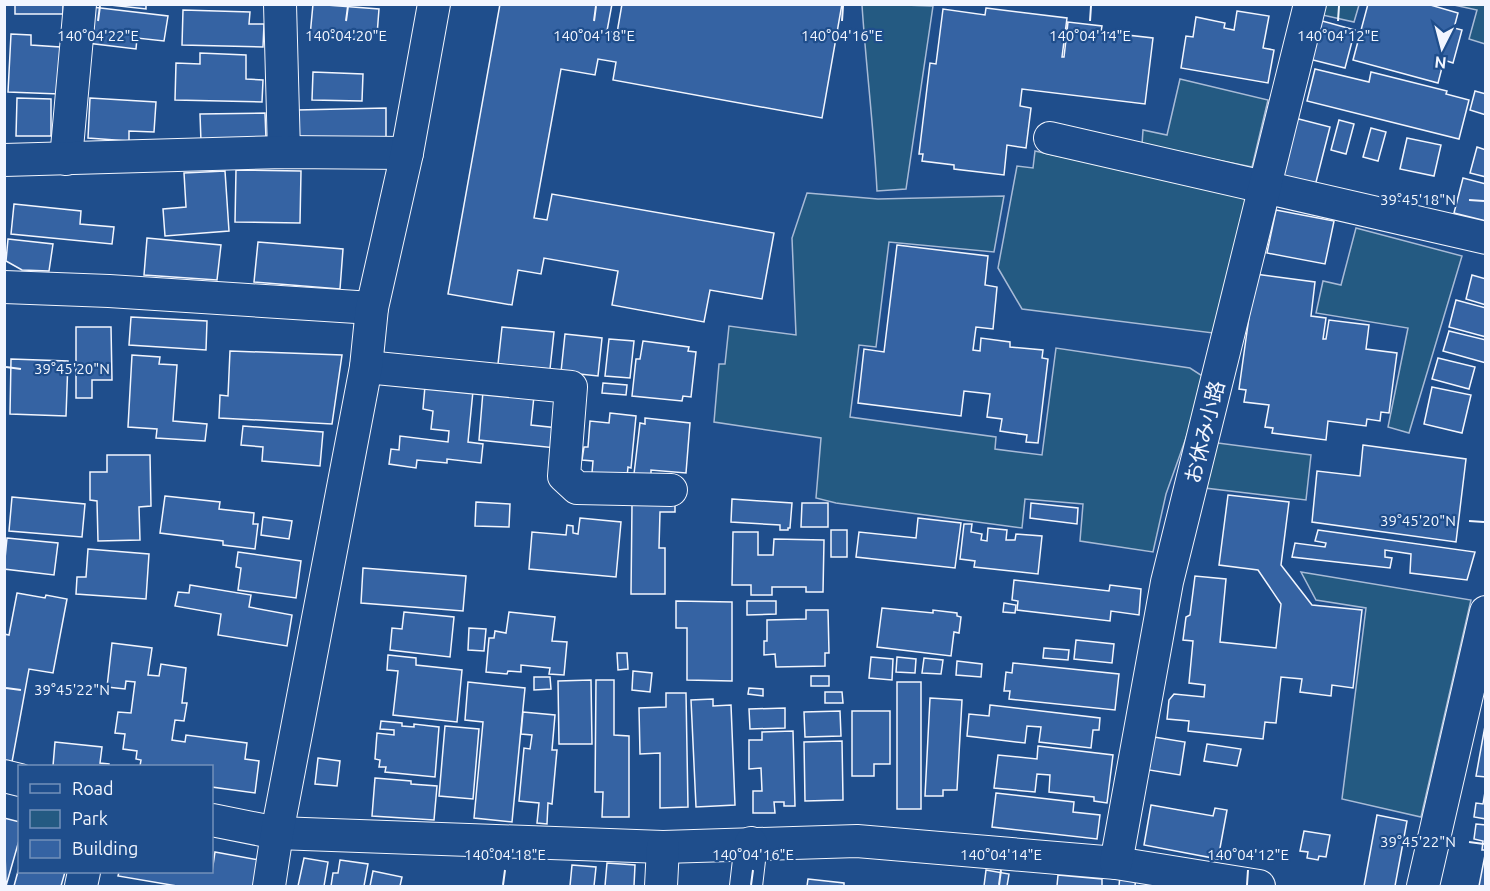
<svg xmlns="http://www.w3.org/2000/svg" width="1490" height="891" font-family="Ubuntu,'Noto Sans JP',sans-serif">
	<style>
		.green { fill: #245a82; stroke: #a8bbd7; stroke-width: 1.5 }
		.building { fill: #3563a3; stroke: #f2f6ff; stroke-width: 1.5 }
		.lines { fill: none; stroke-linecap: round; stroke-linejoin: round }
		.minor-casing { stroke: #f2f6ff; stroke-width: 34 }
		.minor { stroke: #1f4e8c; stroke-width: 32 }
		.ticks { fill: none; stroke: #f2f6ff; stroke-width: 2 }
		.labels { text-anchor: middle; stroke-width: 4.5; stroke-linejoin: round; paint-order: stroke }
		.street-label { font-size: 21px; fill: #f2f6ff; stroke: #1f4e8c }
		.ticks-label { font-size: 15px; text-anchor: middle; fill: #f2f6ff; stroke: #1f4e8c; stroke-width: 4.5; stroke-linejoin: round; paint-order: stroke }
	</style>
	<rect width="100%" height="100%" fill="#1f4e8c"/>
	<!-- green -->
	<g class="green">
		<path d="M 904,5 L 933,6 L 906,189 L 877,191 C 874,129 866,67 862,5 Z"/>
		<polygon points="1320,5 1359,5 1354,22 1318,14"/>
		<polygon points="1454,5 1485,5 1485,44 1469,39 1477,10"/>
		<polygon points="1180,79 1268,100 1252,167 1142,145 1143,130 1167,135"/>
		<polygon points="1035,151 1247,197 1213,333 1022,309 998,268 1017,166 1033,168"/>
		<polygon points="807,193 878,199 1004,196 994,252 889,242 876,347 859,345 850,417 996,437 995,449 1042,455 1056,348 1190,368 1207,379 1166,494 1153,552 1080,541 1083,504 1025,499 1022,528 836,503 816,498 821,438 714,422 719,364 725,364 729,326 796,335 792,238"/>
		<polygon points="1356,228 1462,256 1409,433 1388,427 1408,328 1316,313 1323,281 1341,285"/>
		<polygon points="1210,442 1311,455 1306,500 1205,488"/>
		<polygon points="1301,572 1471,600 1421,817 1342,799 1366,608 1316,600"/>
	</g>
	<!-- building -->
	<g class="building">
		<rect x="15" y="4" width="48" height="10"/>
		<polygon points="101,4 146,4 146,9"/>
		<polygon points="313,4 379,9 377,35 366,34 366,40 310,36"/>
		<polygon points="500,4 612,4 607,31 617,33 622,4 842,4 822,118 613,80 616,62 598,59 595,75 561,69 534,218 547,220 552,194 774,233 762,299 710,290 704,322 612,305 618,271 544,258 541,274 518,270 512,305 448,294"/>
		<polygon points="1368,4 1427,4 1458,13 1454,28 1462,30 1453,63 1444,60 1438,83 1353,60"/>
		<polygon points="92,7 168,16 164,41 137,38 136,49 87,43"/>
		<polygon points="986,8 1067,18 1062,57 1064,57 1068,22 1102,26 1101,32 1153,38 1145,104 1022,89 1020,106 1031,108 1026,148 1007,145 1004,175 954,169 954,165 922,161 923,154 919,154 930,63 936,64 943,9 985,15"/>
		<polygon points="183,10 250,12 249,24 264,24 263,47 182,45"/>
		<polygon points="1237,11 1269,16 1263,48 1274,50 1268,83 1181,68 1186,36 1193,37 1196,17 1225,23 1224,28 1234,30"/>
		<polygon points="1315,19 1355,30 1345,68 1305,58"/>
		<polygon points="11,34 31,35 31,45 60,47 59,94 8,92"/>
		<polygon points="200,53 246,55 246,79 263,80 262,102 175,100 176,63 200,64"/>
		<polygon points="1315,69 1369,82 1371,72 1447,91 1446,94 1469,100 1459,139 1307,101"/>
		<polygon points="313,72 363,74 362,101 312,100"/>
		<polygon points="1475,91 1486,94 1486,115 1470,110"/>
		<polygon points="17,98 51,99 51,136 16,136"/>
		<polygon points="90,98 156,102 154,132 129,131 129,141 88,138"/>
		<polygon points="386,108 386,137 298,138 297,110"/>
		<polygon points="265,113 266,139 201,142 200,114"/>
		<polygon points="1291,117 1330,127 1315,186 1277,177"/>
		<polygon points="1339,120 1354,124 1346,154 1331,150"/>
		<polygon points="1371,128 1386,132 1378,161 1363,157"/>
		<polygon points="1407,138 1441,145 1434,176 1400,169"/>
		<polygon points="1477,147 1486,150 1486,177 1470,173"/>
		<polygon points="236,170 301,171 300,223 235,222"/>
		<polygon points="225,171 229,231 165,236 163,209 186,207 184,173"/>
		<polygon points="1463,178 1486,184 1486,221 1454,213"/>
		<polygon points="14,204 81,211 80,224 114,227 112,244 11,234"/>
		<polygon points="1276,210 1334,221 1325,264 1267,253"/>
		<polygon points="147,238 221,245 217,280 144,275"/>
		<polygon points="8,239 53,244 49,271 22,270 6,261"/>
		<polygon points="258,242 343,249 340,289 254,282"/>
		<polygon points="897,245 988,256 985,285 997,287 993,329 976,327 973,350 980,351 981,338 1010,342 1010,347 1043,350 1042,358 1048,359 1038,443 1026,442 1027,435 1000,431 1002,419 987,417 990,394 964,391 961,416 858,403 864,349 884,352"/>
		<polygon points="1255,274 1315,282 1311,316 1326,318 1323,339 1326,339 1329,320 1369,325 1366,349 1397,353 1389,413 1381,412 1380,421 1367,419 1366,426 1328,421 1326,440 1272,433 1273,428 1265,427 1269,405 1244,402 1246,390 1239,389"/>
		<polygon points="1472,275 1486,279 1486,305 1466,299"/>
		<polygon points="1456,300 1486,308 1486,337 1449,327"/>
		<polygon points="131,317 207,321 206,350 129,345"/>
		<polygon points="76,327 111,327 112,380 92,380 92,398 76,398"/>
		<polygon points="502,327 554,332 550,369 498,364"/>
		<polygon points="1449,331 1486,340 1486,363 1443,351"/>
		<polygon points="565,334 602,338 598,376 561,372"/>
		<polygon points="609,339 634,341 630,378 605,376"/>
		<polygon points="643,341 689,347 688,351 696,352 691,397 683,396 682,401 632,396 636,359 640,359"/>
		<polygon points="230,351 342,355 332,424 219,418 220,395 228,396"/>
		<polygon points="132,355 160,357 159,364 177,365 173,421 207,424 205,441 156,438 157,429 128,427"/>
		<polygon points="1438,358 1475,367 1469,389 1432,379"/>
		<polygon points="11,359 68,361 66,416 10,414"/>
		<polygon points="603,383 627,385 626,395 602,393"/>
		<polygon points="425,386 473,391 468,442 483,444 481,463 447,459 447,463 417,460 416,468 389,464 391,449 399,450 400,436 448,442 449,431 431,429 433,411 423,409"/>
		<polygon points="1432,387 1471,395 1462,433 1424,424"/>
		<polygon points="483,391 534,396 531,425 558,428 556,448 479,440"/>
		<polygon points="610,413 636,416 631,468 628,467 627,477 592,473 593,461 582,460 584,447 588,447 590,421 609,423"/>
		<polygon points="645,418 690,423 686,473 651,470 651,476 634,474 640,423 645,424"/>
		<polygon points="243,426 323,432 320,466 262,461 263,447 241,445"/>
		<polygon points="1363,445 1466,459 1456,542 1312,522 1317,471 1360,476"/>
		<polygon points="107,455 150,455 151,506 139,507 140,540 98,541 97,501 90,500 90,472 107,472"/>
		<polygon points="1228,495 1289,502 1281,565 1312,605 1362,610 1353,688 1332,685 1331,696 1300,692 1302,679 1281,677 1276,723 1265,722 1263,739 1188,731 1189,721 1167,719 1169,700 1174,694 1204,697 1205,685 1189,683 1193,641 1183,640 1186,617 1190,615 1195,576 1226,579 1220,642 1276,648 1281,604 1258,570 1219,565"/>
		<polygon points="165,496 220,502 219,509 254,513 253,524 258,524 255,549 223,545 223,541 160,533"/>
		<polygon points="12,497 85,504 82,537 9,531"/>
		<polygon points="732,499 792,503 790,528 788,528 788,530 780,530 780,525 731,522"/>
		<polygon points="675,501 675,512 660,512 659,548 665,548 665,594 631,594 632,505"/>
		<polygon points="476,502 510,504 509,527 475,526"/>
		<polygon points="802,503 828,503 828,527 801,527"/>
		<polygon points="1031,503 1078,508 1077,524 1030,518"/>
		<polygon points="263,517 292,521 289,539 261,535"/>
		<polygon points="580,518 621,522 616,577 529,569 532,532 566,535 567,525 573,526 573,533 578,534"/>
		<polygon points="918,518 961,523 955,568 856,557 859,532 916,538"/>
		<polygon points="964,524 972,524 971,532 982,534 981,540 987,541 988,528 1007,530 1006,540 1015,540 1016,534 1042,536 1038,574 974,567 975,561 960,559"/>
		<rect x="831" y="530" width="16" height="27"/>
		<polygon points="1318,530 1475,552 1467,580 1410,573 1411,554 1385,550 1385,557 1392,558 1390,568 1292,557 1295,543 1325,547 1326,543 1315,541"/>
		<polygon points="733,532 758,532 758,555 773,555 774,539 824,540 823,592 806,592 806,587 772,587 772,595 751,595 751,585 732,585"/>
		<polygon points="7,538 58,543 54,575 4,569"/>
		<polygon points="88,549 149,554 146,599 76,594 77,577 86,577"/>
		<polygon points="238,552 301,561 296,598 238,590 241,568 236,567"/>
		<polygon points="363,568 466,576 463,611 361,603"/>
		<polygon points="1014,580 1109,591 1110,585 1141,589 1139,615 1111,611 1110,621 1017,610 1018,601 1012,600"/>
		<polygon points="190,585 251,595 249,607 292,615 287,646 218,635 221,614 175,606 178,592 189,593"/>
		<polygon points="17,593 45,598 46,595 67,599 53,673 29,669 12,762 4,761 4,634 9,635"/>
		<polygon points="676,601 732,602 732,681 687,680 687,628 676,628"/>
		<polygon points="747,601 776,601 776,614 747,615"/>
		<polygon points="1004,603 1016,605 1015,613 1003,612"/>
		<polygon points="882,608 933,613 933,610 957,613 957,616 961,617 959,633 954,632 951,656 877,647"/>
		<polygon points="806,610 828,610 829,653 825,653 825,666 776,667 775,654 764,655 764,641 767,641 767,620 806,619"/>
		<polygon points="404,612 454,617 450,657 390,650 392,628 402,629"/>
		<polygon points="509,612 555,617 552,641 567,642 564,675 549,674 550,668 521,665 521,672 508,671 507,674 486,672 489,638 494,638 495,631 506,633"/>
		<polygon points="469,628 486,629 484,651 468,650"/>
		<polygon points="1076,640 1114,644 1112,663 1074,659"/>
		<polygon points="112,643 152,648 148,675 159,676 161,664 186,668 182,703 187,703 184,721 175,720 172,740 185,742 186,735 247,743 245,759 259,761 255,793 212,787 212,766 140,766 141,760 136,759 137,751 123,749 125,734 115,733 118,712 131,713 135,682 126,681 125,689 107,687"/>
		<polygon points="1044,648 1069,650 1068,660 1043,658"/>
		<polygon points="617,653 627,653 628,669 618,670"/>
		<polygon points="388,655 416,658 416,665 462,670 457,722 393,715 398,671 387,670"/>
		<polygon points="871,657 893,659 892,680 869,678"/>
		<polygon points="897,657 916,659 915,673 896,672"/>
		<polygon points="924,658 943,660 941,674 922,673"/>
		<polygon points="957,661 982,664 981,677 956,675"/>
		<polygon points="1013,663 1119,674 1115,710 1009,699 1010,691 1004,691 1006,672 1012,673"/>
		<polygon points="633,671 652,673 650,692 632,690"/>
		<rect x="811" y="676" width="18" height="10"/>
		<polygon points="534,677 550,677 551,689 534,690"/>
		<polygon points="591,680 592,744 559,744 558,681"/>
		<polygon points="596,680 614,680 614,735 629,736 629,817 602,817 603,792 595,792"/>
		<polygon points="468,682 525,688 512,822 474,818 483,722 465,720"/>
		<rect x="897" y="682" width="24" height="127"/>
		<polygon points="749,688 763,689 763,696 748,694"/>
		<polygon points="825,692 842,692 843,703 825,703"/>
		<polygon points="666,693 686,693 688,807 660,808 660,753 640,754 639,708 666,707"/>
		<polygon points="930,698 962,700 957,790 943,790 943,796 925,796"/>
		<polygon points="713,699 713,706 731,705 735,805 696,807 691,700"/>
		<polygon points="990,705 1100,718 1099,730 1093,730 1091,748 1039,742 1041,727 1027,726 1025,743 967,736 969,714 989,716"/>
		<polygon points="785,708 785,728 750,729 749,709"/>
		<polygon points="840,711 841,736 805,737 804,712"/>
		<polygon points="852,711 890,711 890,764 874,764 874,776 852,776"/>
		<polygon points="523,712 555,715 552,750 557,750 552,804 548,803 547,824 537,823 539,803 519,801 524,748 530,749 532,735 521,734"/>
		<polygon points="381,721 402,723 402,726 414,727 414,724 439,727 435,777 385,772 386,767 379,767 380,760 375,759 377,733 394,735 394,730 380,729"/>
		<polygon points="445,726 479,729 473,799 439,796"/>
		<polygon points="1485,726 1486,726 1486,777 1476,776"/>
		<polygon points="793,731 795,806 784,806 784,802 774,802 775,813 753,813 753,791 762,791 761,768 749,769 749,740 762,740 762,732"/>
		<polygon points="1154,737 1185,742 1180,775 1149,770"/>
		<polygon points="842,741 843,800 805,801 804,742"/>
		<polygon points="55,742 102,747 100,763 109,764 109,766 53,766"/>
		<polygon points="1207,744 1241,749 1237,766 1204,761"/>
		<polygon points="1038,746 1113,755 1107,803 1094,801 1094,797 1049,792 1050,775 1037,774 1035,792 994,788 998,755 1037,759"/>
		<polygon points="318,758 340,761 337,786 315,784"/>
		<polygon points="375,778 411,781 411,784 437,786 434,820 372,816"/>
		<polygon points="1485,792 1486,819 1474,817 1476,803 1483,804"/>
		<polygon points="996,793 1074,802 1073,812 1100,815 1097,839 992,827"/>
		<polygon points="1151,805 1213,816 1215,808 1227,810 1218,859 1144,845"/>
		<polygon points="1377,815 1407,821 1395,886 1364,886"/>
		<polygon points="4,818 20,822 20,837 6,886"/>
		<polygon points="1476,824 1486,825 1486,850 1482,850 1483,841 1474,839"/>
		<polygon points="1304,831 1330,835 1326,857 1319,856 1318,860 1307,858 1308,852 1300,851"/>
		<polygon points="215,852 259,860 255,886 177,886 118,876 119,872 212,872"/>
		<polygon points="1486,855 1486,886 1479,886 1485,855"/>
		<polygon points="304,858 328,862 324,886 298,886"/>
		<polygon points="340,860 368,864 364,886 331,886 333,873 338,873"/>
		<polygon points="607,863 635,865 634,886 605,886"/>
		<polygon points="20,864 20,872 65,872 61,886 14,886"/>
		<polygon points="572,865 596,867 594,886 570,886"/>
		<polygon points="986,870 1009,874 1007,886 984,886"/>
		<polygon points="373,871 402,877 400,886 370,886"/>
		<polygon points="1058,875 1102,879 1102,886 1057,886"/>
		<polygon points="1120,875 1136,876 1135,886 1119,886"/>
		<polygon points="808,879 844,883 844,886 807,886"/>
	</g>
	<g class="lines">
		<!-- minor casing -->
		<g class="minor-casing">
			<g id="minor">
				<polyline points="280,4 284,152"/>
				<polyline points="1050,138 1486,238"/>
				<polyline points="66,159 80,4"/>
				<polyline points="4,160 284,152 407,153"/>
				<polyline points="4,287 109,291 372,308"/>
				<polyline points="366,367 571,387 564,476 577,488 671,490"/>
				<polyline points="4,776 20,780"/>
				<polyline points="212,820 277,833 663,847 857,841 1116,863 1259,886"/>
				<polyline points="1116,863 1167,582 1310,4"/>
				<polyline points="81,886 84,872"/>
				<polyline points="269,886 277,833 366,367 372,308 407,153 434,4"/>
				<polyline points="661,886 663,847"/>
				<polyline points="746,886 751,843"/>
				<polyline points="1423,886 1486,612"/>
			</g>
		</g>
		<!-- minor -->
		<use href="#minor" class="minor"/>
	</g>
	<!-- ticks -->
	<path class="ticks" d="M 98,21 L 100,6M 346,21 L 348,6M 594,21 L 596,6M 842,21 L 843,6M 1090,21 L 1091,6M 1338,21 L 1339,6M 1469,200 L 1484,201M 6,367 L 21,369M 1469,521 L 1484,522M 6,688 L 21,690M 1469,842 L 1484,844M 503,885 L 505,870M 751,885 L 753,870M 999,885 L 1001,870M 1247,885 L 1248,870"/>
	<g class="labels">
		<!-- street labels -->
		<g class="street-label">
			<text transform="translate(1205 432) rotate(-76)" y="7">お休み小路</text>
		</g>
	</g>
	<g class="ticks-label">
		<text x="98" y="41">140°04'22"E</text>
		<text x="346" y="41">140°04'20"E</text>
		<text x="594" y="41">140°04'18"E</text>
		<text x="842" y="41">140°04'16"E</text>
		<text x="1090" y="41">140°04'14"E</text>
		<text x="1338" y="41">140°04'12"E</text>
		<text x="1418" y="205">39°45'18"N</text>
		<text x="72" y="374">39°45'20"N</text>
		<text x="1418" y="526">39°45'20"N</text>
		<text x="72" y="695">39°45'22"N</text>
		<text x="1418" y="847">39°45'22"N</text>
		<text x="505" y="860">140°04'18"E</text>
		<text x="753" y="860">140°04'16"E</text>
		<text x="1001" y="860">140°04'14"E</text>
		<text x="1248" y="860">140°04'12"E</text>
	</g>
	<!-- border -->
	<rect width="1490" height="891" fill="none" stroke="#f2f6ff" stroke-width="12"/>
	<!-- legend -->
	<rect x="18" y="765" width="195" height="108" fill="#1f4e8c" stroke="#7391ba" stroke-width="1.5"/>
	<rect x="30" y="784" width="30" height="9" fill="#1f4e8c" stroke="#7391ba" stroke-width="1.5"/>
	<text x="72" y="795" font-size="18" fill="#f2f6ff">Road</text>
	<rect x="30" y="810" width="30" height="18" fill="#245a82" stroke="#7391ba" stroke-width="1.5"/>
	<text x="72" y="825" font-size="18" fill="#f2f6ff">Park</text>
	<rect x="30" y="840" width="30" height="18" fill="#3563a3" stroke="#7391ba" stroke-width="1.5"/>
	<text x="72" y="855" font-size="18" fill="#f2f6ff">Building</text>
	<!-- north arrow -->
	<g transform="translate(1442 48) rotate(186)" stroke="#1f4e8c" stroke-width="4.5" paint-order="stroke">
	<path d="M0-4.5L10 22L0 15L-10 22Z" fill="#f2f6ff"/>
	<text y="-9" font-size="16" font-weight="bold" text-anchor="middle" fill="#f2f6ff">N</text>
	</g>
</svg>
